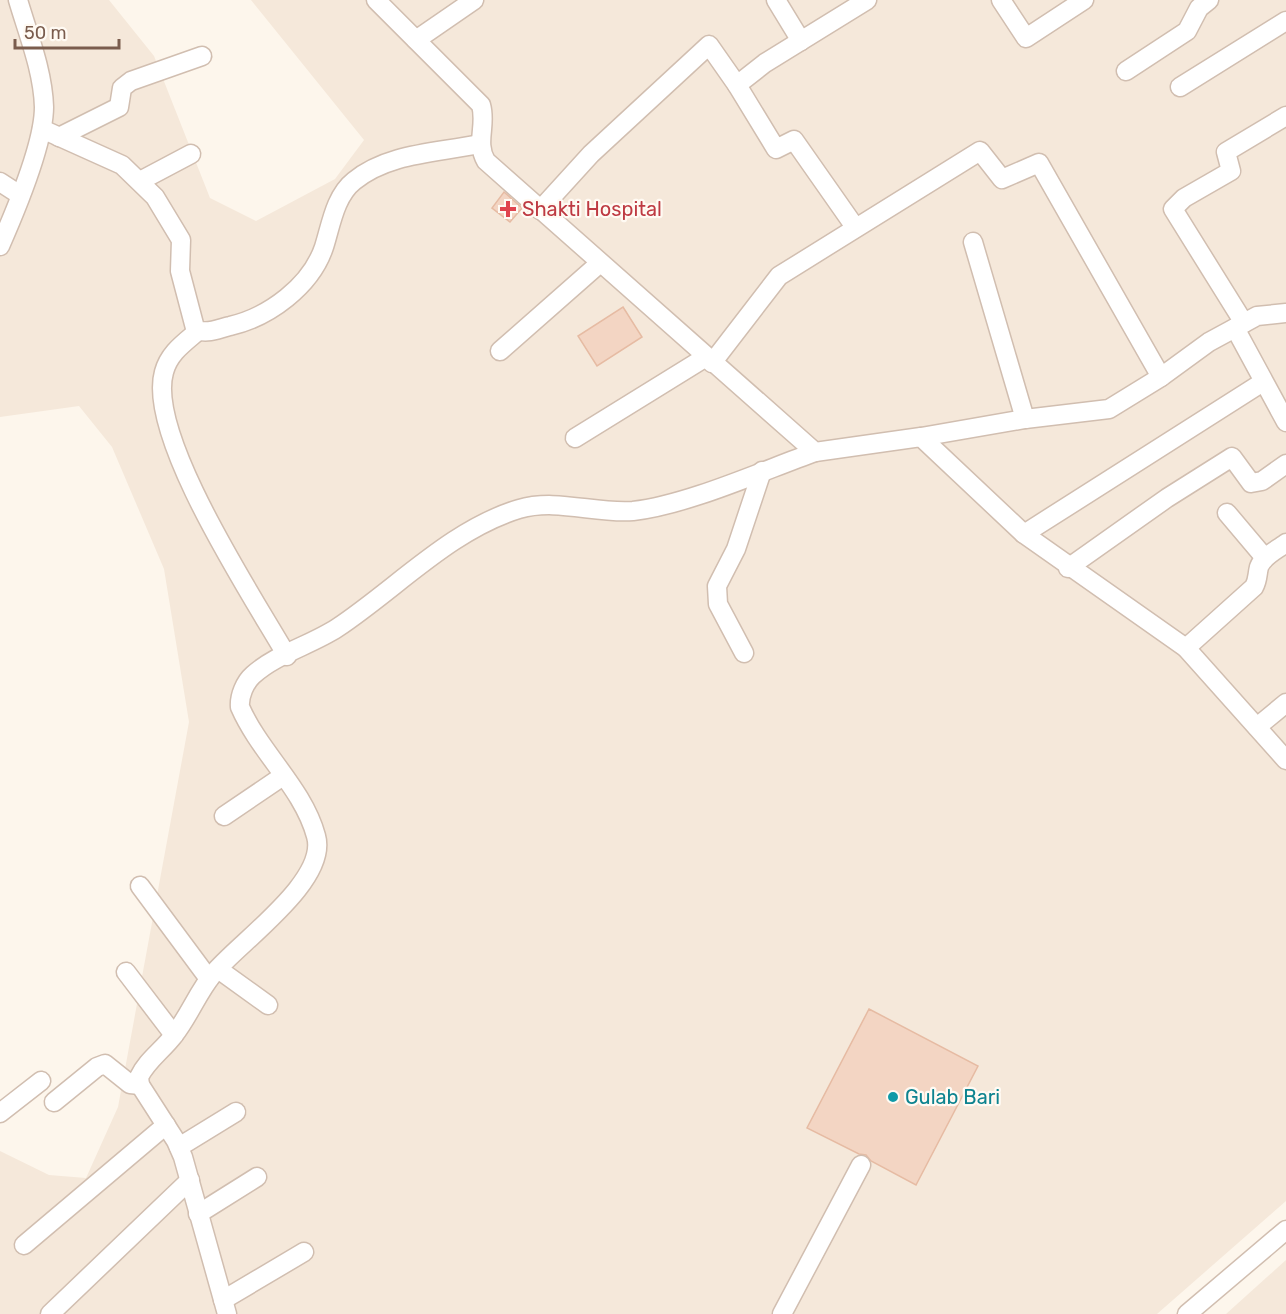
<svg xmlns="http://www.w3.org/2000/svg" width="1286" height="1314" font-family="Rubik,sans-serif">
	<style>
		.residential { fill: #f5e8da }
		.building { fill: #f3d5c3; stroke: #e6bba3; stroke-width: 1.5 }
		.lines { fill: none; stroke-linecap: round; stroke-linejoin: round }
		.minor-casing { stroke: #d1beb0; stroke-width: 21 }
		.minor { stroke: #fff; stroke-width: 18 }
		.health-dot { fill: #e0444e; stroke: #fffaf3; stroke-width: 2 }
		.culture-dot { fill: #0f9aa8; stroke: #fffaf3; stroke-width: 2 }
		.labels { text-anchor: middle; stroke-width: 4.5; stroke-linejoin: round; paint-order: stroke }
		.health-label { font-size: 20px; fill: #be3a42; stroke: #fffaf3; text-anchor: start }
		.culture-label { font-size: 20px; fill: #0d838f; stroke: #fffaf3; text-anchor: start }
	</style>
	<rect width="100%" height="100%" fill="#fdf6ec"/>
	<!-- residential -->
	<g class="residential">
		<polygon points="0,0 109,0 154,56 210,198 256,221 335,179 364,140 251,0 1286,0 1286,1201 1157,1314 0,1314 0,1151 49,1175 86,1178 118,1107 189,722 164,569 112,447 79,406 0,417"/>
		<polygon points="1286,1260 1286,1314 1226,1314"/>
	</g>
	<!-- building -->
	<g class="building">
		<polygon points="504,192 522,208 510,222 492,208"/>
		<polygon points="623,307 642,337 597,366 578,336"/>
		<polygon points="869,1009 978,1066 916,1185 871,1161 866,1155 859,1154 807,1128"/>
	</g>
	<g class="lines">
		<!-- minor casing -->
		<g class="minor-casing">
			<g id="minor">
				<path d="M 376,0 L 481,105 C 487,125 475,142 486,161 L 815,452 L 921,437 L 1024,534 L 1186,648 L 1286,760"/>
				<polyline points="776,0 801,41"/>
				<polyline points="1001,0 1026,38 1084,0"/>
				<polyline points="416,40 474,0"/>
				<polyline points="1126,71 1187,31 1199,8 1209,0"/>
				<polyline points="737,85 776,149 794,140 855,227"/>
				<polyline points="1180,87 1286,21"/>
				<path d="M 42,129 L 122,165 L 155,197 L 181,240 L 180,271 L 195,328 C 204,336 220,328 230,326 C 269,317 311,286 324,247 C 331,225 335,196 354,181 C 388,153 437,153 479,144"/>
				<polyline points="59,137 119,107 122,88 131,81 202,56"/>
				<polyline points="140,181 191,154"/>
				<polyline points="0,182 20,195"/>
				<polyline points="540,210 591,154 709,45 737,85 765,63 867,0"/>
				<polyline points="973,242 1025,419"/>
				<path d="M 0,246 C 15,212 44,143 44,107 C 43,71 28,34 18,0"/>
				<polyline points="1244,323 1173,209 1184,198 1231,171 1226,152 1286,116"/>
				<polyline points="1235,328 1286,422"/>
				<path d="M 198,331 C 184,343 169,353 164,372 C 146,435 253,597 287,656"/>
				<polyline points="500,351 600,263"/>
				<polyline points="712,363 779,276 980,151 1002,179 1039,163 1161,377"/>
				<polyline points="921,437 1025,419 1109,409 1161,377 1209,342 1257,316 1286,313"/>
				<polyline points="575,438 706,357"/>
				<polyline points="1227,513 1265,558"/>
				<polyline points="1024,534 1263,382"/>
				<polyline points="1068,568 1167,498 1232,457 1251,483 1262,481 1286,464"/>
				<path d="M 1186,648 L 1254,587 C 1258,580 1257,575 1259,567 C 1263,556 1277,550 1286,543"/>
				<polyline points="744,653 718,604 717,586 736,549 762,471"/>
				<polyline points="1257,727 1286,703"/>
				<polyline points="224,816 283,776"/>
				<polyline points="140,886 209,979"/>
				<polyline points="218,969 268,1005"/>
				<polyline points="126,972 174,1035"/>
				<polyline points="54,1102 97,1067 105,1064 130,1084 140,1085"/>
				<polyline points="0,1113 41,1081"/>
				<polyline points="179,1147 236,1112"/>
				<polyline points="198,1214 257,1177"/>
				<polyline points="24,1245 166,1125"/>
				<polyline points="223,1300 304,1252"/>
				<polyline points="50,1314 190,1180"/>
				<path d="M 227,1314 L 183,1157 L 176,1141 L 140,1085 L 139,1077 C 147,1060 163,1050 174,1035 C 189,1016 198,992 213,974 C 238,943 329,881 316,836 C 303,788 260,753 240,707 C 239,696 245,682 253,675 C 276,654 311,645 337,628 C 396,589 450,530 519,509 C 557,498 595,514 633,511 C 687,505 762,471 815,452"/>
				<polyline points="782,1314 861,1165"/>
				<polyline points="1187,1314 1286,1230"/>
			</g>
		</g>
		<!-- minor -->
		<use href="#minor" class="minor"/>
	</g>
	<!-- markers -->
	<path class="health-dot" d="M505 200h6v6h6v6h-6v6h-6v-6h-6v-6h6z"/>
	<circle class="culture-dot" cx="893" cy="1097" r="6"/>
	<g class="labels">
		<!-- health labels -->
		<g class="health-label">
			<text x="522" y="216">Shakti Hospital</text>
		</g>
		<!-- culture labels -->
		<g class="culture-label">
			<text x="905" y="1104">Gulab Bari</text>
		</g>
	</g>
	<!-- scale -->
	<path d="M15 39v9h104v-9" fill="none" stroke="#7a5c4d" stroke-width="3"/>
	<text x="24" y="39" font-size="18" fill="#7a5c4d" stroke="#fffaf3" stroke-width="4.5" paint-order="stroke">50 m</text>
</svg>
